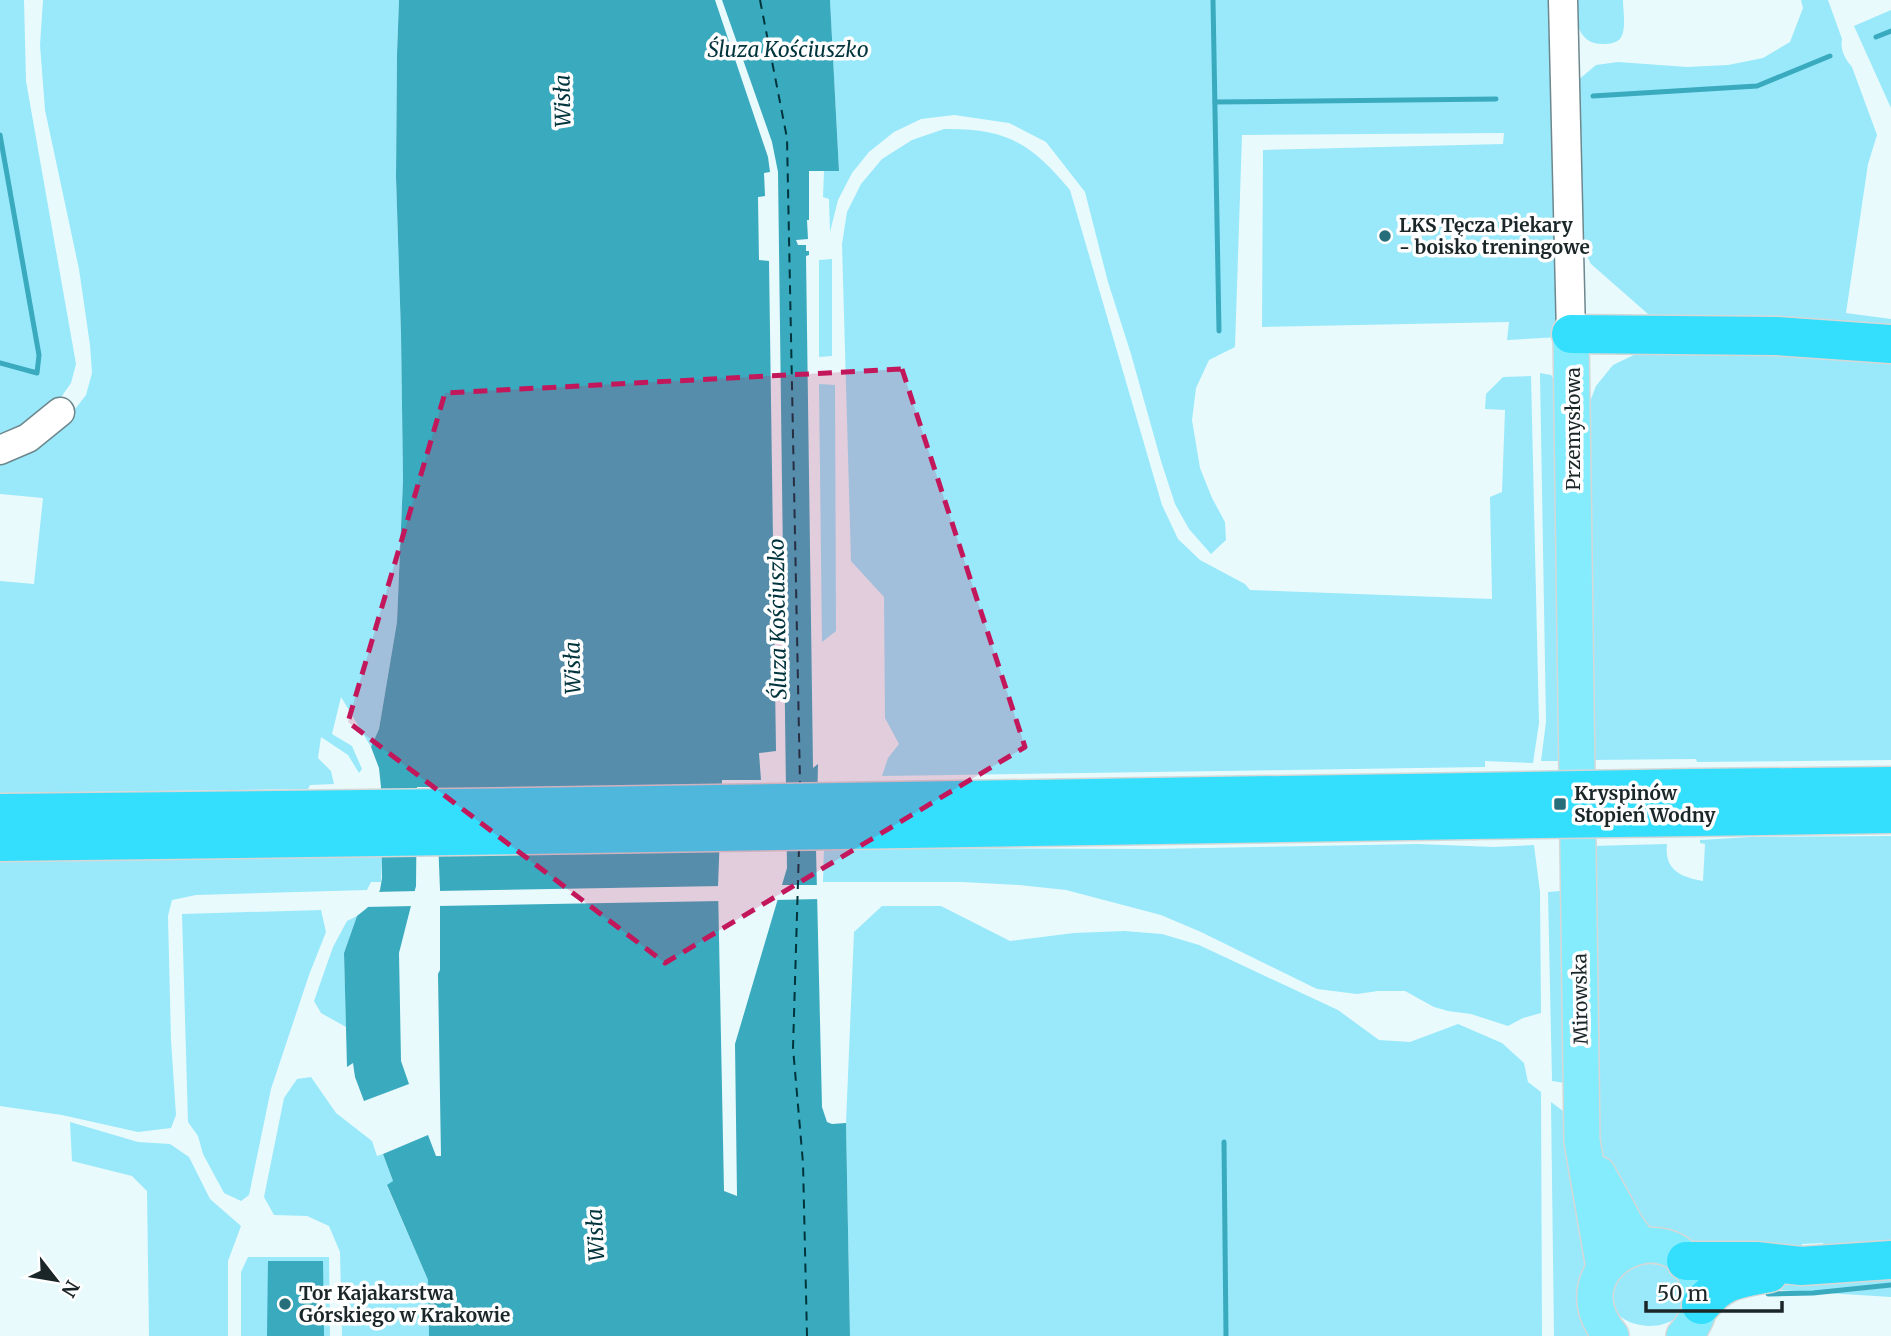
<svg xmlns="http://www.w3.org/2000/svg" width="1891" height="1336" font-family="Merriweather,serif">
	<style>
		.green { fill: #99e9fb }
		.water { fill: #3aaabf }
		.pier { fill: #e9fafd }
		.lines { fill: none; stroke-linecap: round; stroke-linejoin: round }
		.stream { stroke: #3aaabf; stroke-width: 5 }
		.ferry { stroke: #00343d; stroke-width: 2; stroke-dasharray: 9 7; stroke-linecap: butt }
		.minor-casing { stroke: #6d878d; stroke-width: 31 }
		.major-casing { stroke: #d6d8d8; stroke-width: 38 }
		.highway-casing { stroke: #d6d8d8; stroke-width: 41 }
		.minor { stroke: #fff; stroke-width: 28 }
		.major { stroke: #85ecfe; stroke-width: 35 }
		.highway { stroke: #34dffd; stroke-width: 38 }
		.highway-bridge-casing { stroke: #d6d8d8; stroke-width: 41; stroke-linecap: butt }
		.highway-bridge { stroke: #34dffd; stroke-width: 38 }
		.marked { fill: #c2185b; fill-opacity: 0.2; stroke: #c2185b; stroke-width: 5; stroke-dasharray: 14 9; stroke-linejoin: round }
		.poi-dot { fill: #276e7b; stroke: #fff; stroke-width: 2.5 }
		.labels { text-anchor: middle; stroke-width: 7; stroke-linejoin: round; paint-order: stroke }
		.poi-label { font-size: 19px; font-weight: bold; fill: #1b2628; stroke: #fff; text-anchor: start }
		.street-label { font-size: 19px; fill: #1b2628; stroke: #fff }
		.water-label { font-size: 21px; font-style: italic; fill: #00343d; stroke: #fff }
	</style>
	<rect width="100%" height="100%" fill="#e9fafd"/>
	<!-- green -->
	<g class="green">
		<polygon points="0,0 24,0 26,81 76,364 71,383 57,403 0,442"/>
		<polygon points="43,0 399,0 397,54 396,177 401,334 403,480 397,622 379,729 371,747 341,697 332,734 352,746 362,769 359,773 348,755 321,737 318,758 331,771 334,784 310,785 308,789 0,793 0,581 34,584 43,498 0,494 0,458 72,413 86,395 92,373 90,345 79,269 45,110 40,45"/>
		<polygon points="830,0 1555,0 1559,337 1507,340 1509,322 1262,327 1263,150 1503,144 1504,133 1242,135 1235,347 1209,360 1196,388 1192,420 1200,468 1212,498 1225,522 1226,540 1211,554 1189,529 1175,504 1161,461 1131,354 1108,282 1085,192 1046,142 1009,123 954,115 921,119 894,132 869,152 852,173 838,200 830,232 829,199 823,197 824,171 839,171"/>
		<path d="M 1574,0 L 1623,0 C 1623,11 1627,30 1620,39 C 1616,43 1609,44 1604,44 C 1578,45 1575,20 1574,0 Z"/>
		<path d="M 1801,0 L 1828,0 L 1842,39 C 1840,50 1845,59 1852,67 L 1877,135 L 1868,164 L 1846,313 L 1891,319 L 1891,326 L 1683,323 L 1648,314 L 1591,264 L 1581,244 L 1577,81 L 1596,65 L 1618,62 L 1687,67 L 1728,65 L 1763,58 L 1790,42 L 1803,8 Z"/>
		<polygon points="1891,10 1891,108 1854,26"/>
		<path d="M 944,129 C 1006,128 1031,143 1070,190 L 1162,505 L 1178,539 L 1200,560 L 1245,584 L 1250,590 L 1492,599 L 1490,497 L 1502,492 L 1505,410 L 1485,409 L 1486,394 L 1503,377 L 1531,376 L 1539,723 L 1533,763 L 1485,761 L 1485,767 L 882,776 L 888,758 L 899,744 L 885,718 L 884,597 L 851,561 L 842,244 L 847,212 L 861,184 L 882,159 L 912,140 Z"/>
		<polygon points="832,259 832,356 819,357 819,260"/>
		<polygon points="1640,352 1891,355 1891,760 1697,762 1696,759 1591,760 1586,412 1596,386 1613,365"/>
		<polygon points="1540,373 1551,375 1560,388 1565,761 1541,761 1546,722"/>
		<polygon points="819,384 835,385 836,631 822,642"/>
		<path d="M 1891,836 L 1891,1250 L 1825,1257 L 1823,1243 L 1802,1244 L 1801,1258 L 1706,1254 L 1644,1233 L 1600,1163 L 1591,846 L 1667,844 C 1664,870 1681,877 1703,881 L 1705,844 L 1700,843 L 1700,840 L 1750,837 Z"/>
		<polygon points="1418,844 1493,847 1534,845 1540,892 1541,1013 1523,1018 1508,1026 1471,1014 1448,1011 1434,1007 1405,991 1378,991 1357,994 1317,989 1201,932 1161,915 1066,890 1019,885 962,882 823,882 824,848 1152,849"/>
		<polygon points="382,855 381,882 371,882 367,890 196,895 172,900 168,916 171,1040 176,1115 171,1128 138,1132 62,1115 0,1106 0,859"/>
		<polygon points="1560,891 1568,905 1571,1084 1552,1081 1548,892"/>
		<polygon points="882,906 941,906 1010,941 1074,933 1124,931 1162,934 1199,945 1338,1010 1379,1040 1410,1042 1458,1024 1502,1043 1524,1063 1528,1082 1541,1092 1542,1336 850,1336 846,1123 854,932"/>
		<polygon points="321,910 326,932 309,975 271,1089 249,1195 241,1201 224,1193 203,1154 198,1136 188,1122 182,914"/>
		<polygon points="357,916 344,953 346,1027 321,1013 314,1001 333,947 347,921"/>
		<polygon points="311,1077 336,1113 372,1141 377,1156 383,1154 393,1181 387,1186 428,1280 429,1336 342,1336 340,1252 329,1226 307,1216 274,1215 264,1197 284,1098 297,1079"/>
		<polygon points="1551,1102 1571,1117 1598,1249 1592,1336 1554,1336"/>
		<polygon points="70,1122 138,1142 170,1144 189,1157 210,1199 241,1226 228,1261 228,1336 149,1336 147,1191 132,1176 72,1161"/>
		<polygon points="248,1257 329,1257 330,1336 241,1336 241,1272"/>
		<path d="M 1633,1263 L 1669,1265 C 1674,1271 1683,1279 1685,1286 C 1695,1329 1639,1336 1616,1313 C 1605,1290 1618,1277 1633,1263 Z"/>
		<polygon points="1891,1270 1891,1297 1745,1288"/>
	</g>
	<!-- water -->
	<g class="water">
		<polygon points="399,0 715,0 768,157 770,172 764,173 765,196 758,197 759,260 769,261 776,751 759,753 761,780 722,780 718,886 724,1191 737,1196 735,1044 787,868 778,172 772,142 722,0 830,0 839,171 809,171 809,220 807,220 808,239 796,240 798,245 806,245 806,251 809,251 809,255 806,256 813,768 818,764 816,849 822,1107 827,1122 832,1124 846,1123 850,1336 429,1336 428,1280 387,1185 393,1181 383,1154 428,1135 436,1156 441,1156 438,974 440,970 440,890 436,787 417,787 416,886 399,953 401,1061 409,1084 364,1101 355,1077 353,1063 347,1067 344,953 357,916 367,908 376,897 380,890 382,878 381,787 379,768 371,747 379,729 397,622 403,480 401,334 396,177 397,54"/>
		<polygon points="268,1261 323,1261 324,1336 267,1336"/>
	</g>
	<!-- pier -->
	<g class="pier">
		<polygon points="778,885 820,885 820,899 774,900"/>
		<polygon points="722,886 722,901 436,906 436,891"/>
		<polygon points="418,891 415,906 363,907 374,892"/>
	</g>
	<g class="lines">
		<!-- stream -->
		<g class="stream">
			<polyline points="1213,0 1219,331"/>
			<polyline points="1876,37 1891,31"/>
			<polyline points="1593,96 1757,86 1830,56"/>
			<polyline points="1215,102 1496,99"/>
			<polyline points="0,135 39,355 37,373 0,363"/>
			<polyline points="1224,1142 1226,1336"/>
			<polyline points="1768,1294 1813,1293 1891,1285"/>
		</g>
		<!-- ferry -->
		<g class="ferry">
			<polyline points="760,0 787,138 800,783"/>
			<polyline points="799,848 793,1048 803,1163 807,1336"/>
		</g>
		<!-- minor casing -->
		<g class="minor-casing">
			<g id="minor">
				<polyline points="1563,0 1571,334"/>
				<polyline points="0,450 28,438 60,412"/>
			</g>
		</g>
		<!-- major casing -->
		<g class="major-casing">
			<g id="major">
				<polyline points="1571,334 1582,1141 1604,1268"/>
				<polyline points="1598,1174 1627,1227 1641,1246"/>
				<path d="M 1611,1336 C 1552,1265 1672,1204 1698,1281 C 1705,1301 1698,1321 1684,1336"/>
			</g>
		</g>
		<!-- highway casing -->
		<g class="highway-casing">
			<g id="highway">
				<polyline points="1571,334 1776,336 1891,344"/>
				<polyline points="1693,788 1891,786"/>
				<polyline points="0,813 456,808 1469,792"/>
				<polyline points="1694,817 1891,814"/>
				<polyline points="0,842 456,836 1472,820"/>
				<polyline points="1686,1261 1756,1261 1801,1266 1891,1260"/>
				<path d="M 1701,1305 C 1723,1279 1737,1279 1769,1273"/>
			</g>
		</g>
		<!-- minor -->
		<use href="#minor" class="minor"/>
		<!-- major -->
		<use href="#major" class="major"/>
		<!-- highway -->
		<use href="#highway" class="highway"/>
		<!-- highway-bridge casing -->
		<g class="highway-bridge-casing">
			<g id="highway-bridge">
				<polyline points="1469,792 1693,788"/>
				<polyline points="1472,820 1694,817"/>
			</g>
		</g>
		<!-- highway-bridge -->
		<use href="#highway-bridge" class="highway-bridge"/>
	</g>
	<!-- marked area -->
	<path class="marked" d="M 902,369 L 1025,747 L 665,963 L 348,722 L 445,393 Z"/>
	<!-- markers -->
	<g class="poi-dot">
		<circle cx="1385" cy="236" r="7"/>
		<rect x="1553" y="797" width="14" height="14" rx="3.5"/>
		<circle cx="285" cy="1304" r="7"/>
	</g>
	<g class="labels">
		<!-- poi labels -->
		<g class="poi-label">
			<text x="1399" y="232">LKS Tęcza Piekary<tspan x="1399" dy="22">- boisko treningowe</tspan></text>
			<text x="1574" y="800">Kryspinów<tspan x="1574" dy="22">Stopień Wodny</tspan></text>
			<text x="299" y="1300">Tor Kajakarstwa<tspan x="299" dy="22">Górskiego w Krakowie</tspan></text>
		</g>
		<!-- street labels -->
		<g class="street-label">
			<text transform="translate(1573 429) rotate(-90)" y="7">Przemysłowa</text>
			<text transform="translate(1580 999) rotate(-91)" y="7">Mirowska</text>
		</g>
		<!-- water labels -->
		<g class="water-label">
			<text x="788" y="57">Śluza Kościuszko</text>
			<text transform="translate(563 101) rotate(-91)" y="7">Wisła</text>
			<text transform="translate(778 619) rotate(-91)" y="7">Śluza Kościuszko</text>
			<text transform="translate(573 668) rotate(-91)" y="7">Wisła</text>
			<text transform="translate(596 1235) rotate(-93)" y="7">Wisła</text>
		</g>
	</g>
	<!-- north arrow -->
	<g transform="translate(56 1280) rotate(121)" stroke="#ffffff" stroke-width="5" paint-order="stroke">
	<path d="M0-5L12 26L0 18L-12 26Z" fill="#1b2628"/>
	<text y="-10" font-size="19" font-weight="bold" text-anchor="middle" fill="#1b2628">N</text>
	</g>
	<!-- scale -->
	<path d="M1646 1301v10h136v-10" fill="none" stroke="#1b2628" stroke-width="3.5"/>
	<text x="1657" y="1301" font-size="21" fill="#1b2628" stroke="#ffffff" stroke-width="5" paint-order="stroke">50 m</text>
</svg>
